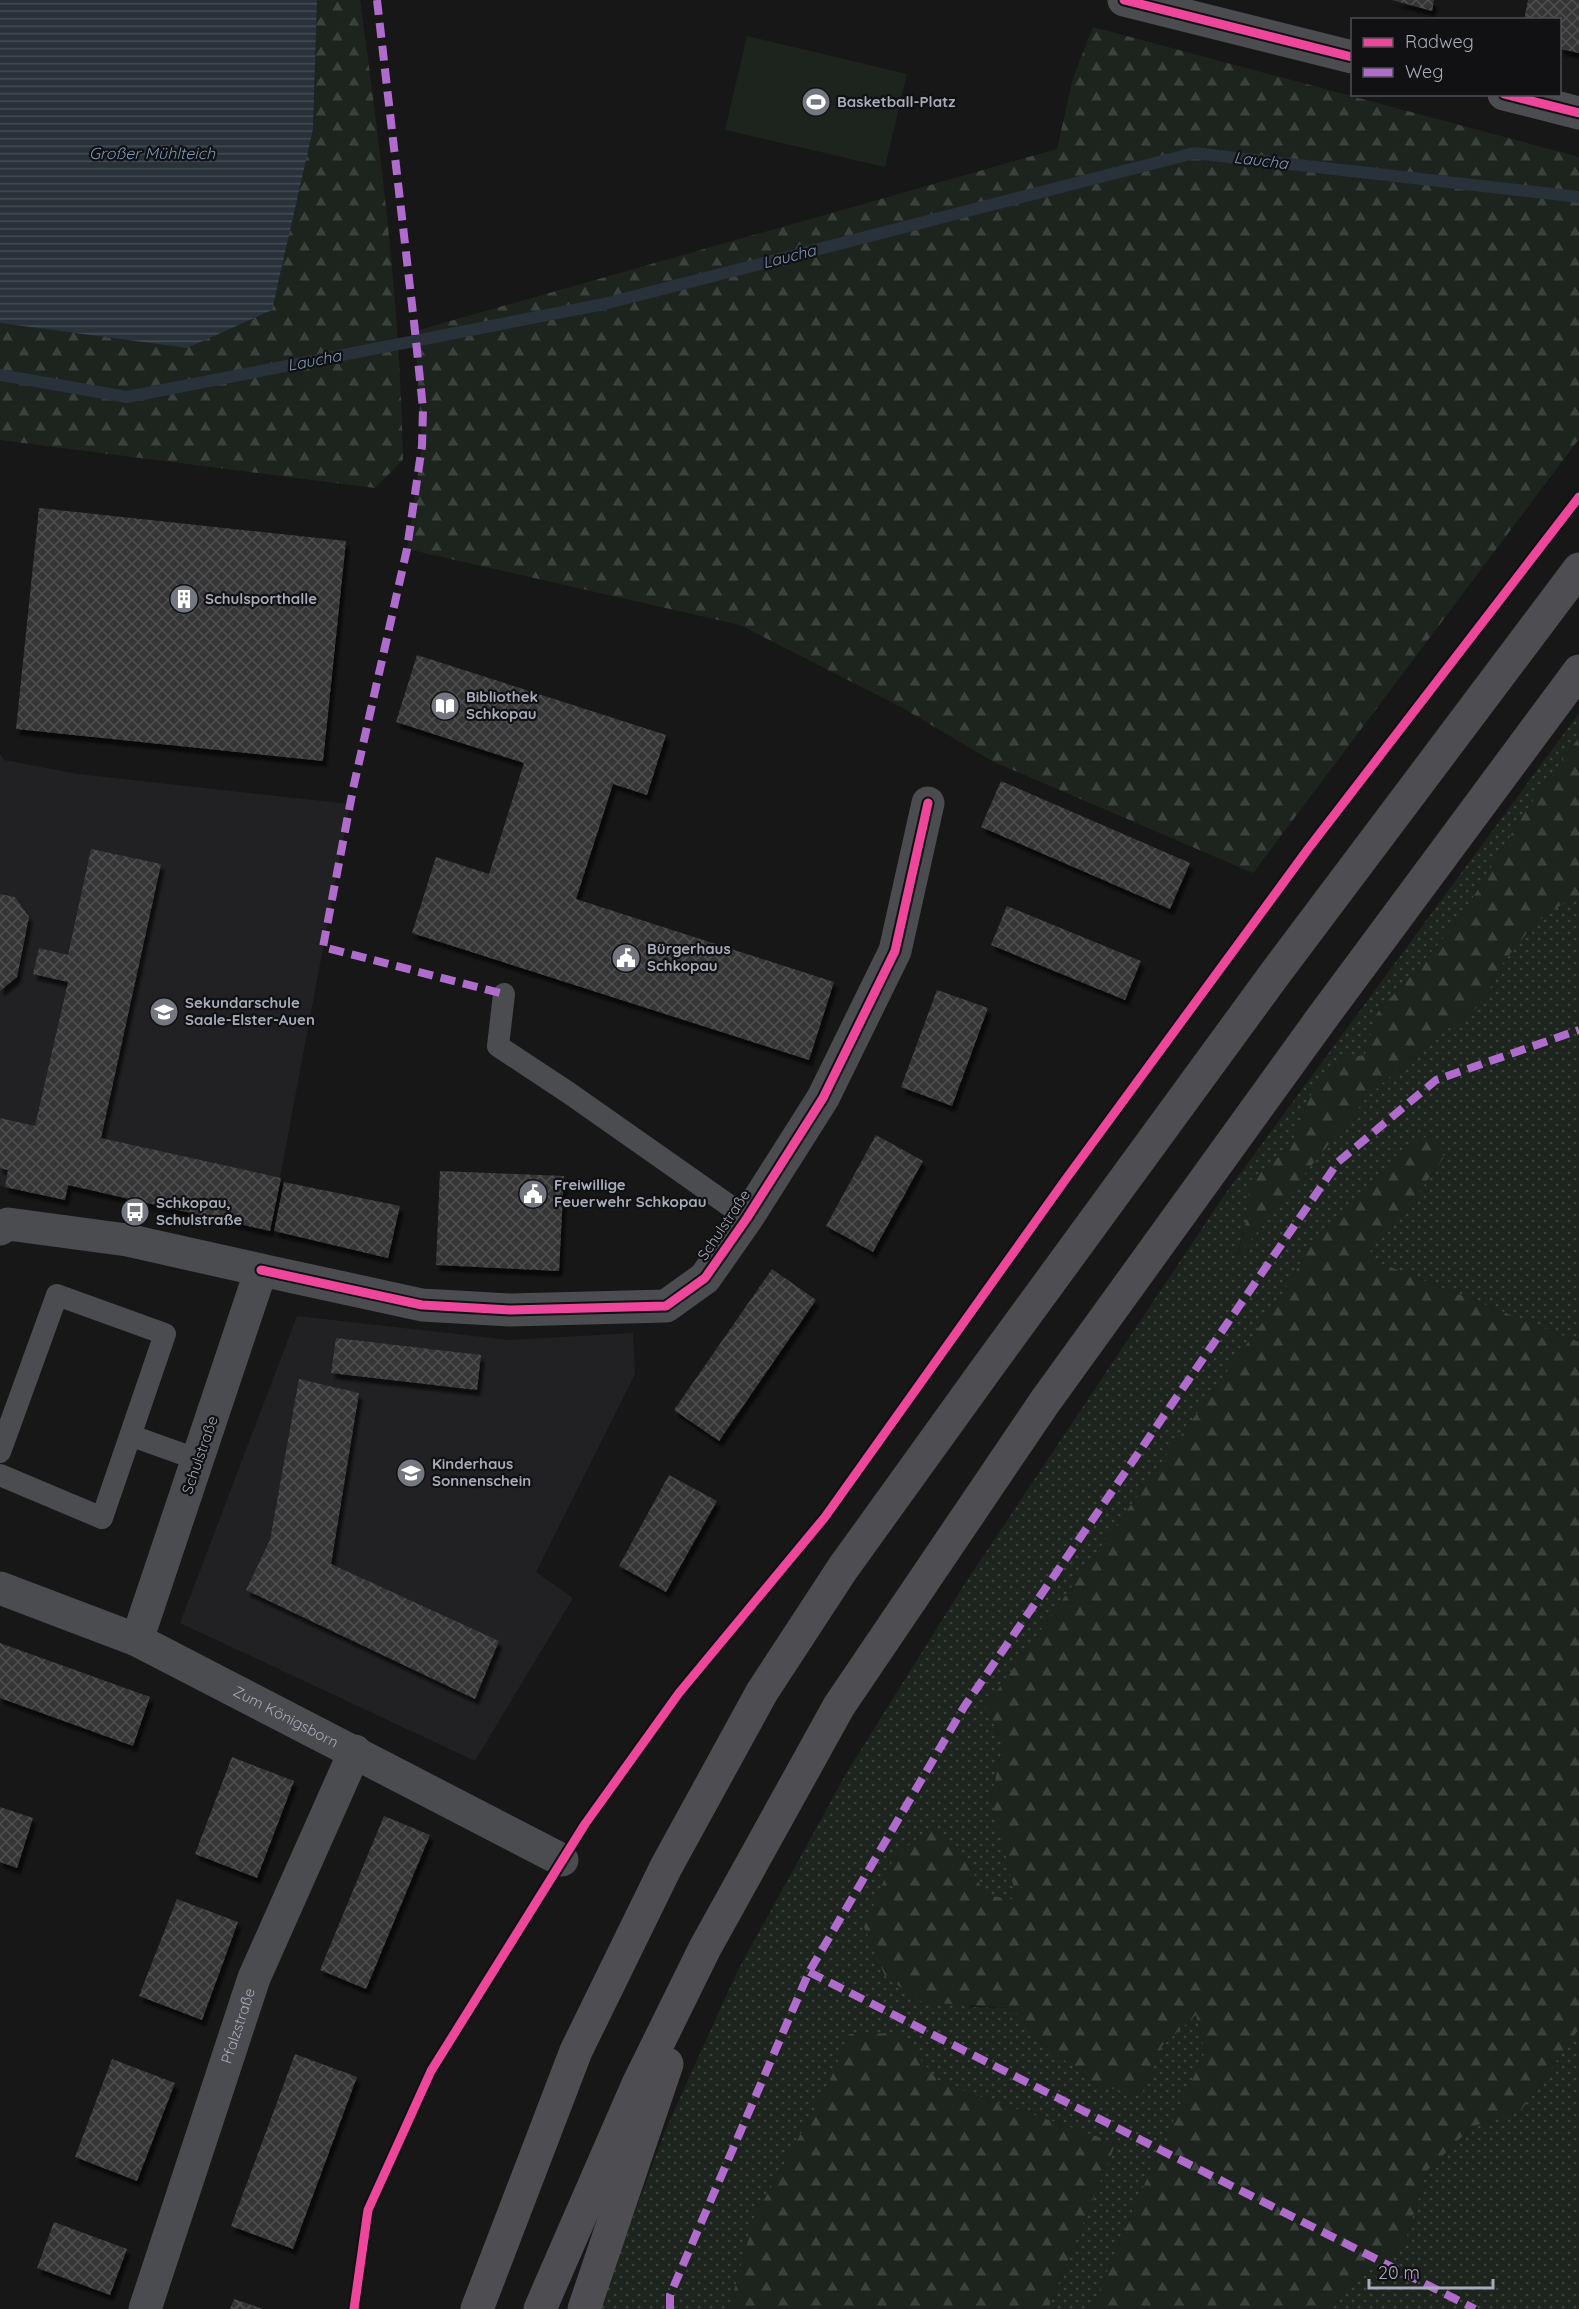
<svg xmlns="http://www.w3.org/2000/svg" width="1579" height="2309" font-family="Quicksand,sans-serif">
	<style>
		.built { fill: #212123 }
		.grass { fill: url(#grass-dots) }
		.forest { fill: url(#forest-firs) }
		.garden { fill: #1d241e }
		.water { fill: url(#water-rules) }
		.lines { fill: none; stroke-linecap: round; stroke-linejoin: round }
		.stream { stroke: #29313a; stroke-width: 12 }
		.building { fill: url(#building-cross-hatch); filter: url(#shadow) }
		.lane { stroke: #4b4c50; stroke-width: 22 }
		.street { stroke: #4b4c50; stroke-width: 33 }
		.highway { stroke: #4d4d52; stroke-width: 33 }
		.quiet { stroke: #b06ccc; stroke-width: 8; stroke-dasharray: 15 8; stroke-linecap: butt }
		.cycleway-casing { stroke: #111113; stroke-width: 13 }
		.cycleway { stroke: #ed469a; stroke-width: 9 }
		.labels { text-anchor: middle; stroke-width: 4.5; stroke-linejoin: round; paint-order: stroke }
		.poi-label { font-size: 15px; font-weight: bold; fill: #a7abb9; stroke: #111113; text-anchor: start }
		.street-label { font-size: 15px; fill: #a7abb9; stroke: #111113 }
		.water-label { font-size: 16px; font-style: italic; fill: #7c96b6; stroke: #111113 }
	</style>
	<defs>
		<pattern id="grass-dots" width="8" height="8" patternUnits="userSpaceOnUse" patternTransform="scale(1.5)"><rect width="8" height="8" fill="#1d241e"/><path d="M2 2h.1M6 6h.1" fill="none" stroke="#3b413d" stroke-width="1.8" stroke-linecap="round"/></pattern>
		<pattern id="forest-firs" width="22" height="20" patternUnits="userSpaceOnUse" patternTransform="scale(1.5)"><rect width="22" height="20" fill="#1d241e"/><path d="M5 1l3.5 6h-7zM16 11l3.5 6h-7z" fill="#3b413d"/></pattern>
		<pattern id="water-rules" width="6" height="5" patternUnits="userSpaceOnUse" patternTransform="scale(1.5)"><rect width="6" height="5" fill="#29313a"/><path d="M0 2.5h6" fill="none" stroke="#454c54"/></pattern>
		<pattern id="building-cross-hatch" width="8" height="8" patternUnits="userSpaceOnUse" patternTransform="scale(1.5)"><rect width="8" height="8" fill="#353536"/><path d="M0 0l8 8M0 8l8-8" fill="none" stroke="#4f5051"/></pattern>
		<filter id="shadow"><feDropShadow dx="3.5" dy="6" stdDeviation="1.5" flood-color="#0009"/></filter>
	</defs>
	<rect width="100%" height="100%" fill="#171717"/>
	<!-- built -->
	<g class="built">
		<polygon points="0,754 4,760 78,774 350,804 270,1231 69,1185 65,1200 0,1186"/>
		<polygon points="297,1316 510,1340 633,1333 635,1374 536,1572 573,1598 475,1761 180,1623"/>
	</g>
	<!-- grass -->
	<g class="grass">
		<polygon points="1579,713 1579,737 1523,815 1458,922 1377,1013 1365,1055 1311,1095 1290,1147 1250,1181 1246,1221 1237,1255 1368,1096 1422,1048 1486,1001 1495,973 1534,924 1571,898 1579,896 1579,1342 1370,1259 1371,1241 1419,1192 1444,1157 1313,1242 1282,1295 986,1706 1003,1746 991,1798 1017,1900 986,1895 958,1847 970,2007 1012,2008 1043,2044 1098,2085 1141,2095 1162,2046 1196,2015 1205,2052 1130,2216 1092,2309 1048,2309 1116,2143 941,2083 896,2033 849,2034 828,2085 755,2216 729,2309 599,2309 665,2131 736,1974 847,1772 962,1588 1225,1194"/>
		<polygon points="1579,2029 1579,2309 1332,2309 1344,2292 1405,2242 1427,2171 1472,2127 1522,2109"/>
	</g>
	<!-- forest -->
	<g class="forest">
		<path d="M 317,0 L 360,0 C 381,152 400,306 403,460 L 375,488 L 0,440 L 0,323 L 187,348 L 313,129 Z"/>
		<polygon points="1093,27 1579,157 1579,439 1253,873 992,761 901,707 740,625 407,549 422,446 415,331 1057,149 1073,78"/>
		<polygon points="1579,737 1579,896 1571,898 1534,924 1495,973 1486,1001 1422,1048 1368,1096 1237,1257 1246,1221 1250,1181 1290,1147 1311,1095 1337,1059 1365,1055 1377,1013 1458,922 1523,815"/>
		<polygon points="1432,1134 1444,1157 1419,1192 1371,1241 1370,1259 1579,1342 1579,2029 1522,2109 1472,2127 1427,2171 1405,2242 1344,2292 1332,2309 1092,2309 1130,2216 1205,2052 1196,2015 1162,2046 1141,2096 1098,2085 1043,2044 1012,2008 922,2002 885,1976 864,1927 894,1857 930,1828 958,1847 986,1895 1017,1900 991,1798 1003,1746 986,1706 1282,1295 1313,1242 1403,1148"/>
		<polygon points="897,2033 941,2083 1116,2143 1048,2309 729,2309 755,2216 828,2085 849,2034"/>
	</g>
	<!-- garden -->
	<polygon class="garden" points="747,36 907,74 885,167 725,130"/>
	<!-- water -->
	<polygon class="water" points="0,0 317,0 313,129 272,310 187,348 0,323"/>
	<g class="lines">
		<!-- stream -->
		<polyline class="stream" points="0,375 127,397 604,304 1194,153 1579,197"/>
	</g>
	<!-- building -->
	<g class="building">
		<polygon points="1392,0 1434,0 1432,11"/>
		<polygon points="1528,0 1579,0 1579,53 1560,49 1560,20 1524,20"/>
		<polygon points="39,508 346,541 323,761 16,729"/>
		<polygon points="417,655 666,735 647,795 613,784 576,899 834,982 809,1060 412,933 436,857 489,874 524,763 396,722"/>
		<polygon points="1001,781 1190,863 1170,909 981,827"/>
		<polygon points="91,849 161,864 101,1138 281,1178 270,1231 68,1185 65,1200 5,1187 8,1170 0,1168 0,1118 35,1126 68,982 33,974 39,948 68,955"/>
		<polygon points="0,894 15,897 29,917 17,977 0,991"/>
		<polygon points="1007,906 1141,961 1125,1000 991,945"/>
		<polygon points="937,990 988,1008 952,1106 901,1087"/>
		<polygon points="876,1135 923,1161 873,1252 826,1226"/>
		<polygon points="440,1171 564,1176 559,1271 436,1265"/>
		<polygon points="284,1182 400,1206 388,1258 274,1231"/>
		<polygon points="772,1269 816,1300 719,1441 674,1410"/>
		<polygon points="336,1338 481,1355 477,1390 331,1373"/>
		<polygon points="299,1379 359,1393 331,1564 499,1641 475,1699 246,1590 270,1540"/>
		<polygon points="669,1475 717,1501 666,1592 619,1566"/>
		<polygon points="0,1643 150,1697 133,1746 0,1698"/>
		<polygon points="232,1757 294,1781 257,1878 195,1854"/>
		<polygon points="0,1807 33,1818 17,1868 0,1862"/>
		<polygon points="384,1816 430,1835 366,1989 320,1970"/>
		<polygon points="177,1899 238,1922 202,2020 139,1996"/>
		<polygon points="295,2054 357,2077 293,2249 231,2226"/>
		<polygon points="112,2059 175,2083 137,2181 75,2157"/>
		<polygon points="54,2222 127,2249 110,2295 37,2268"/>
		<polygon points="234,2299 263,2309 230,2309"/>
	</g>
	<g class="lines">
		<!-- lane -->
		<g class="lane">
			<polyline points="504,994 498,1046 569,1093 747,1218"/>
			<polyline points="132,1436 199,1460"/>
			<polyline points="0,1452 57,1295 165,1334 102,1518 0,1475"/>
		</g>
		<!-- street -->
		<g class="street">
			<polyline points="1124,0 1352,57"/>
			<polyline points="1504,94 1579,113"/>
			<polyline points="0,1229 8,1224 127,1240 261,1270 137,1640"/>
			<polyline points="261,1270 422,1305 510,1310 666,1306 705,1278 747,1218 823,1098 895,951 928,803"/>
			<path id="s1" d="M 0,1588 L 137,1640 L 562,1860"/>
			<path id="s2" d="M 145,2309 L 254,1978 L 355,1751"/>
		</g>
		<!-- highway -->
		<g class="highway">
			<polyline points="477,2309 576,2051 666,1867 762,1692 843,1568 987,1368 1274,975 1579,569"/>
			<polyline points="540,2309 638,2084 705,1948 839,1706 1044,1403 1319,1022 1579,671"/>
			<polyline points="584,2309 667,2064"/>
		</g>
		<!-- quiet -->
		<g class="quiet">
			<polyline points="377,0 415,331 423,409 422,446 407,549 353,789 323,947 504,994"/>
			<polyline points="809,1972 1475,2309"/>
			<polyline points="670,2309 670,2295 809,1972 964,1707 1338,1162 1436,1080 1579,1030"/>
		</g>
		<!-- cycleway casing -->
		<g class="cycleway-casing">
			<g id="cycleway">
				<polyline points="1124,0 1352,57"/>
				<polyline points="1504,94 1579,113"/>
				<polyline points="261,1270 422,1305 510,1310 666,1306 705,1278 747,1218 823,1098 895,951 928,803"/>
				<polyline points="354,2309 368,2210 431,2071 585,1824 679,1693 825,1517 1063,1183 1308,849 1579,497"/>
			</g>
		</g>
		<!-- cycleway -->
		<use href="#cycleway" class="cycleway"/>
	</g>
	<!-- icons -->
	<defs>
		<g id="stadium-disc" transform="scale(1.5)"><circle r="9.5" fill="#757780" stroke="#111113"/><path d="M0-5a6.5 5 0 1 0 0 10a6.5 5 0 1 0 0-10ZM-3.5-1.8h7v3.6h-7Z" fill="#fff"/></g>
		<g id="building-disc" transform="scale(1.5)"><circle r="9.5" fill="#757780" stroke="#111113"/><path d="M-4-6H4V6H1V3H-1V6H-4ZM-2.5-4.3h1.7v1.8h-1.7ZM.8-4.3h1.7v1.8H.8ZM-2.5-1h1.7V.8h-1.7ZM.8-1h1.7V.8H.8Z" fill="#fff"/></g>
		<g id="library-disc" transform="scale(1.5)"><circle r="9.5" fill="#757780" stroke="#111113"/><path d="M-6-4Q-3-5.5-.7-3.5V5Q-3 3-6 4ZM6-4Q3-5.5 .7-3.5V5Q3 3 6 4Z" fill="#fff"/></g>
		<g id="civic-disc" transform="scale(1.5)"><circle r="9.5" fill="#757780" stroke="#111113"/><path d="M-.6-6.5H3V-4.5H.6V-3L4-1V1h2V6H-6V1h2V-1L-.6-3ZM-1.2 2.5V6h2.4V2.5Z" fill="#fff"/></g>
		<g id="school-disc" transform="scale(1.5)"><circle r="9.5" fill="#757780" stroke="#111113"/><path d="M0-5L7-2L0 1L-7-2ZM-4 1L0 2.5L4 1V4Q0 6-4 4Z" fill="#fff"/></g>
		<g id="bus-disc" transform="scale(1.5)"><circle r="9.5" fill="#757780" stroke="#111113"/><path d="M-5-6H5V4H4V6H2V4H-2V6H-4V4H-5ZM-3.5-4V0h7V-4ZM-3.5 1.2v1.5H-2V1.2ZM2 1.2v1.5H3.5V1.2Z" fill="#fff"/></g>
	</defs>
	<g fill-rule="evenodd">
		<use href="#stadium-disc" x="816" y="102"/>
		<use href="#building-disc" x="184" y="599"/>
		<use href="#library-disc" x="445" y="706"/>
		<use href="#civic-disc" x="626" y="958"/>
		<use href="#school-disc" x="164" y="1012"/>
		<use href="#civic-disc" x="533" y="1194"/>
		<use href="#bus-disc" x="135" y="1212"/>
		<use href="#school-disc" x="411" y="1473"/>
	</g>
	<g class="labels">
		<!-- poi labels -->
		<g class="poi-label">
			<text x="837" y="107">Basketball-Platz</text>
			<text x="205" y="604">Schulsporthalle</text>
			<text x="466" y="702">Bibliothek<tspan x="466" dy="17">Schkopau</tspan></text>
			<text x="647" y="954">Bürgerhaus<tspan x="647" dy="17">Schkopau</tspan></text>
			<text x="185" y="1008">Sekundarschule<tspan x="185" dy="17">Saale-Elster-Auen</tspan></text>
			<text x="554" y="1190">Freiwillige<tspan x="554" dy="17">Feuerwehr Schkopau</tspan></text>
			<text x="156" y="1208">Schkopau,<tspan x="156" dy="17">Schulstraße</tspan></text>
			<text x="432" y="1469">Kinderhaus<tspan x="432" dy="17">Sonnenschein</tspan></text>
		</g>
		<!-- street labels -->
		<g class="street-label">
			<text transform="translate(724 1225) rotate(-56)" y="5">Schulstraße</text>
			<text transform="translate(200 1455) rotate(-71)" y="5">Schulstraße</text>
			<text dy="5" stroke="none"><textPath href="#s1" startOffset="314">Zum Königsborn</textPath></text>
			<text dy="5" stroke="none"><textPath href="#s2" startOffset="298">Pfalzstraße</textPath></text>
		</g>
		<!-- water labels -->
		<g class="water-label">
			<text x="152" y="159">Großer Mühlteich</text>
			<text transform="translate(1261 160) rotate(7)" y="6">Laucha</text>
			<text transform="translate(789 256) rotate(-14)" y="6">Laucha</text>
			<text transform="translate(314 360) rotate(-11)" y="6">Laucha</text>
		</g>
	</g>
	<!-- legend -->
	<rect x="1351" y="18" width="210" height="78" fill="#111113" stroke="#4d4f55" stroke-width="1.5"/>
	<rect x="1363" y="38" width="30" height="9" fill="#ed469a" stroke="#4d4f55" stroke-width="1.5"/>
	<text x="1405" y="48" font-size="18" fill="#a7abb9">Radweg</text>
	<rect x="1363" y="68" width="30" height="9" fill="#b06ccc" stroke="#4d4f55" stroke-width="1.5"/>
	<text x="1405" y="78" font-size="18" fill="#a7abb9">Weg</text>
	<!-- scale -->
	<path d="M1369 2279v9h124v-9" fill="none" stroke="#a7abb9" stroke-width="3"/>
	<text x="1378" y="2279" font-size="18" fill="#a7abb9" stroke="#111113" stroke-width="4.5" paint-order="stroke">20 m</text>
</svg>
